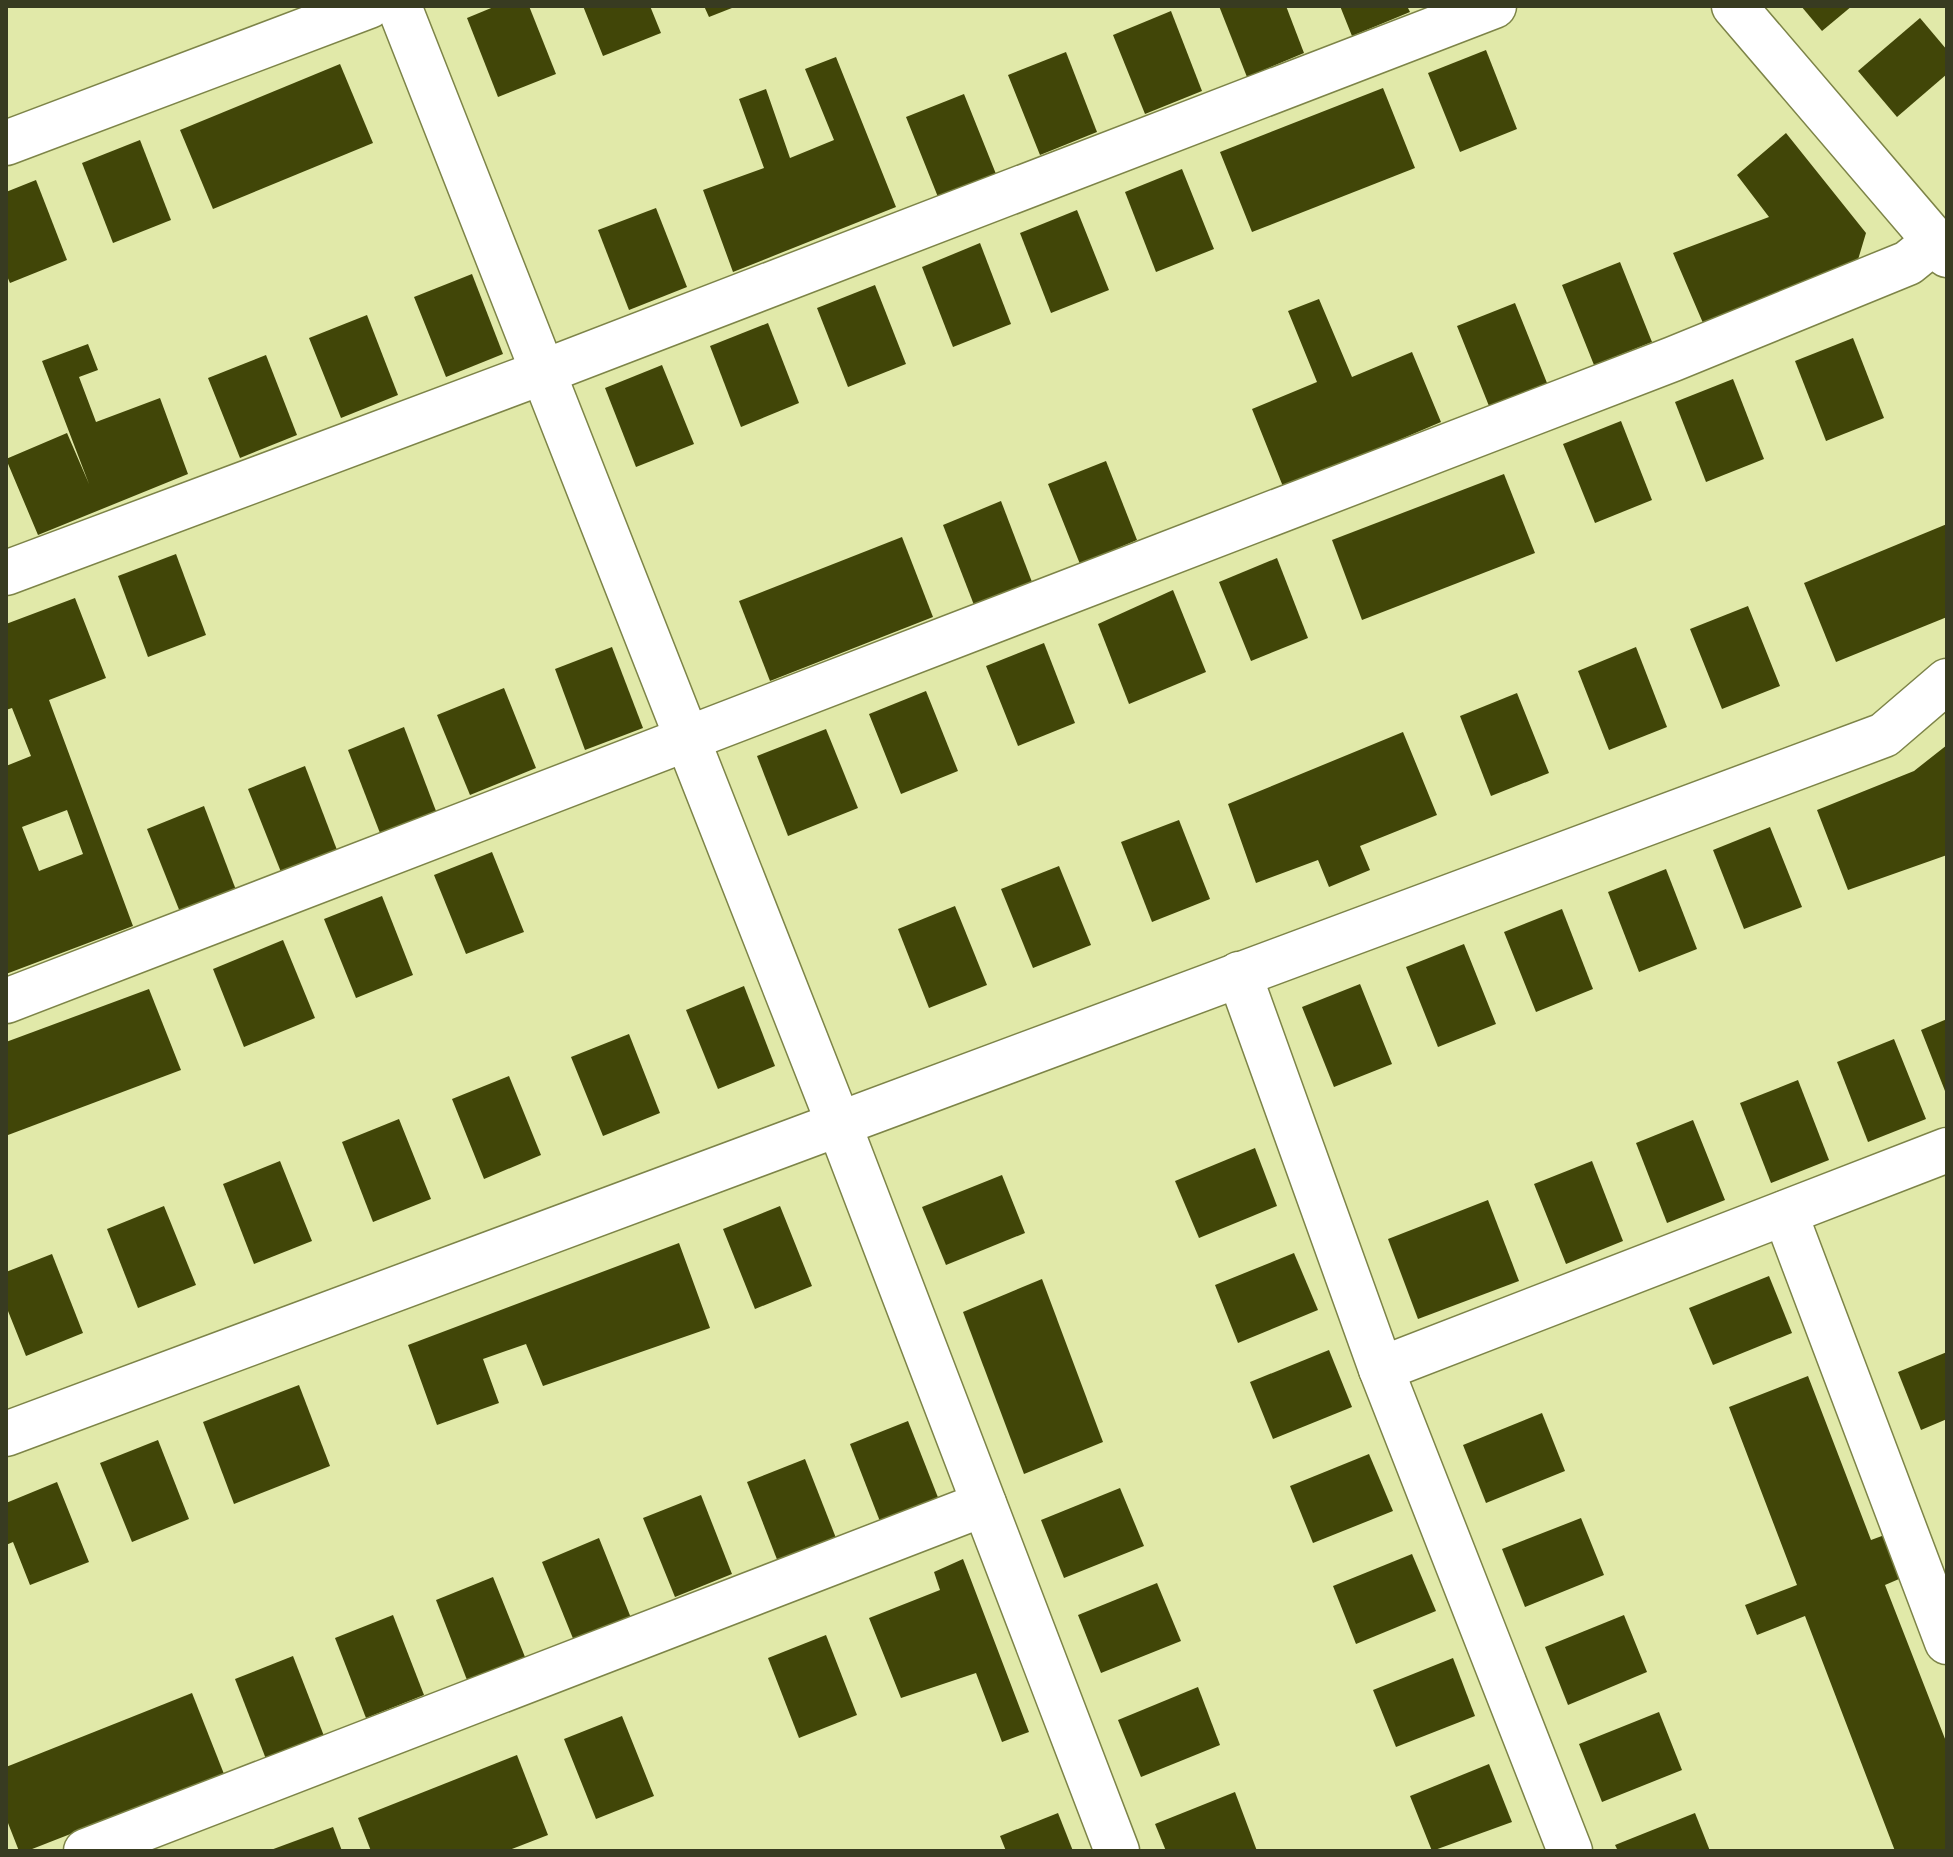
<svg xmlns="http://www.w3.org/2000/svg" width="1953" height="1857" font-family="'Source Sans 3',sans-serif">
	<style>
		.building { fill: #414608; fill-rule: evenodd }
		.lines { fill: none; stroke-linecap: round; stroke-linejoin: round }
		.minor-casing { stroke: #7d8448; stroke-width: 47 }
		.minor { stroke: #fff; stroke-width: 44 }
	</style>
	<rect width="100%" height="100%" fill="#e1e9a9"/>
	<!-- building -->
	<g class="building">
		<polygon points="496,6 529,6 556,74 498,97 467,18"/>
		<polygon points="583,6 650,6 661,33 603,56"/>
		<polygon points="704,6 737,6 709,17"/>
		<polygon points="1219,6 1286,6 1304,53 1247,77"/>
		<polygon points="1340,6 1407,6 1410,12 1352,36"/>
		<polygon points="1801,6 1852,6 1822,31"/>
		<polygon points="1171,11 1202,91 1145,114 1113,35"/>
		<polygon points="1920,18 1947,50 1947,74 1897,117 1858,71"/>
		<polygon points="1486,50 1517,129 1460,152 1428,73"/>
		<polygon points="1066,52 1097,132 1040,155 1008,75"/>
		<polygon points="836,57 896,207 733,272 703,190 764,168 739,99 766,89 790,158 834,140 805,69"/>
		<polygon points="340,64 373,143 213,209 180,130"/>
		<polygon points="1383,88 1415,168 1252,232 1220,152"/>
		<polygon points="964,94 996,174 938,197 906,117"/>
		<polygon points="1786,133 1866,233 1857,263 1703,323 1673,253 1769,217 1737,175"/>
		<polygon points="140,140 171,220 113,243 82,163"/>
		<polygon points="1182,169 1214,249 1156,272 1125,192"/>
		<polygon points="36,180 67,260 10,283 6,274 6,192"/>
		<polygon points="656,208 687,287 629,310 598,230"/>
		<polygon points="1077,210 1109,290 1051,313 1020,233"/>
		<polygon points="980,243 1011,324 953,347 922,267"/>
		<polygon points="1620,262 1652,342 1594,365 1562,285"/>
		<polygon points="472,274 503,354 446,377 414,297"/>
		<polygon points="875,285 906,364 848,387 817,308"/>
		<polygon points="1319,299 1352,377 1412,352 1441,422 1284,489 1252,409 1317,382 1288,311"/>
		<polygon points="1515,303 1547,383 1489,406 1457,326"/>
		<polygon points="367,315 398,395 341,418 309,338"/>
		<polygon points="768,323 799,403 741,427 710,346"/>
		<polygon points="1853,338 1884,418 1826,441 1795,361"/>
		<polygon points="88,344 98,370 79,377 96,422 160,398 188,474 38,535 6,459 67,433 89,484 42,361"/>
		<polygon points="266,355 297,435 240,458 208,378"/>
		<polygon points="662,365 694,444 636,467 605,388"/>
		<polygon points="1733,379 1764,459 1706,482 1675,402"/>
		<polygon points="1621,421 1652,500 1595,523 1563,444"/>
		<polygon points="1106,461 1137,540 1080,564 1048,484"/>
		<polygon points="1504,474 1535,553 1362,620 1332,540"/>
		<polygon points="1001,501 1032,582 974,605 943,525"/>
		<polygon points="1947,524 1947,617 1836,662 1804,583"/>
		<polygon points="902,537 933,617 770,681 739,601"/>
		<polygon points="176,554 206,635 148,657 118,576"/>
		<polygon points="1277,558 1308,638 1251,661 1219,582"/>
		<polygon points="1173,590 1206,672 1129,704 1098,624"/>
		<path d="M 75,598 L 106,678 L 49,700 L 133,926 L 6,974 L 6,766 L 31,756 L 12,708 L 6,710 L 6,624 ZM 67,810 L 83,854 L 39,871 L 22,827 Z"/>
		<polygon points="1748,606 1780,686 1722,709 1690,629"/>
		<polygon points="1044,643 1075,723 1018,746 986,666"/>
		<polygon points="612,647 643,728 585,750 555,669"/>
		<polygon points="1636,647 1667,727 1609,750 1578,671"/>
		<polygon points="504,688 536,768 470,795 437,715"/>
		<polygon points="926,691 958,771 901,794 869,714"/>
		<polygon points="1517,693 1549,773 1491,796 1460,716"/>
		<polygon points="404,727 436,811 380,833 348,750"/>
		<polygon points="826,729 858,808 788,836 757,756"/>
		<polygon points="1403,732 1437,815 1360,846 1370,870 1329,887 1318,860 1256,883 1228,804"/>
		<polygon points="1947,745 1947,855 1848,890 1817,810 1914,771"/>
		<polygon points="305,766 337,850 281,872 248,789"/>
		<polygon points="204,806 236,890 180,912 147,829"/>
		<polygon points="1179,820 1210,899 1152,922 1121,842"/>
		<polygon points="1770,827 1802,907 1744,929 1713,850"/>
		<polygon points="492,852 524,932 466,954 434,875"/>
		<polygon points="1059,866 1091,945 1033,968 1001,889"/>
		<polygon points="1666,869 1697,949 1639,972 1608,892"/>
		<polygon points="382,896 413,975 356,998 324,919"/>
		<polygon points="955,906 987,985 929,1008 898,929"/>
		<polygon points="1562,909 1593,989 1536,1012 1504,932"/>
		<polygon points="283,940 315,1018 244,1047 213,969"/>
		<polygon points="1464,944 1496,1024 1438,1047 1406,967"/>
		<polygon points="1360,984 1392,1064 1334,1087 1302,1007"/>
		<polygon points="744,986 775,1066 718,1089 686,1010"/>
		<polygon points="149,989 181,1070 8,1135 6,1042"/>
		<polygon points="1947,1019 1947,1096 1921,1030"/>
		<polygon points="629,1034 660,1113 603,1136 571,1057"/>
		<polygon points="1894,1039 1926,1119 1868,1142 1837,1062"/>
		<polygon points="509,1076 541,1155 484,1179 452,1099"/>
		<polygon points="1798,1080 1829,1160 1771,1183 1740,1103"/>
		<polygon points="399,1119 431,1199 373,1222 342,1142"/>
		<polygon points="1693,1120 1725,1200 1667,1223 1636,1143"/>
		<polygon points="1255,1148 1277,1206 1199,1238 1175,1181"/>
		<polygon points="280,1161 312,1241 254,1264 223,1184"/>
		<polygon points="1592,1161 1623,1241 1566,1264 1534,1184"/>
		<polygon points="1002,1175 1025,1233 946,1265 922,1207"/>
		<polygon points="1488,1200 1519,1281 1418,1319 1388,1239"/>
		<polygon points="164,1206 196,1285 138,1308 107,1229"/>
		<polygon points="780,1206 812,1286 755,1309 723,1229"/>
		<polygon points="679,1243 710,1328 543,1386 526,1344 483,1359 499,1403 437,1425 408,1345"/>
		<polygon points="1294,1253 1318,1310 1238,1343 1215,1285"/>
		<polygon points="52,1254 83,1333 26,1356 6,1306 6,1272"/>
		<polygon points="1769,1276 1792,1333 1713,1365 1689,1308"/>
		<polygon points="1042,1279 1103,1442 1024,1474 963,1312"/>
		<polygon points="1329,1350 1352,1407 1273,1439 1250,1382"/>
		<polygon points="1947,1352 1947,1419 1921,1430 1898,1372"/>
		<polygon points="1808,1376 1871,1540 1890,1533 1906,1576 1885,1585 1947,1744 1947,1851 1895,1851 1805,1616 1757,1635 1745,1605 1797,1585 1729,1407"/>
		<polygon points="299,1385 330,1466 234,1504 203,1422"/>
		<polygon points="1542,1413 1565,1471 1486,1503 1463,1445"/>
		<polygon points="908,1421 939,1500 881,1524 850,1444"/>
		<polygon points="158,1440 189,1519 132,1542 100,1463"/>
		<polygon points="1369,1454 1393,1511 1313,1543 1290,1486"/>
		<polygon points="805,1459 836,1538 778,1562 747,1482"/>
		<polygon points="57,1482 89,1562 30,1585 13,1542 6,1545 6,1503"/>
		<polygon points="1120,1488 1144,1546 1064,1578 1041,1520"/>
		<polygon points="701,1495 732,1574 675,1597 643,1518"/>
		<polygon points="1581,1518 1604,1575 1525,1607 1502,1549"/>
		<polygon points="599,1538 631,1618 574,1641 542,1562"/>
		<polygon points="1412,1554 1436,1611 1356,1644 1333,1586"/>
		<polygon points="963,1559 1029,1732 1002,1742 976,1673 901,1698 869,1618 940,1590 934,1572"/>
		<polygon points="493,1577 525,1657 467,1680 436,1600"/>
		<polygon points="1157,1583 1181,1641 1101,1673 1078,1615"/>
		<polygon points="393,1615 424,1695 366,1718 335,1638"/>
		<polygon points="1624,1615 1647,1672 1568,1705 1545,1647"/>
		<polygon points="826,1635 857,1715 799,1738 768,1658"/>
		<polygon points="293,1656 324,1736 266,1759 235,1679"/>
		<polygon points="1453,1658 1475,1716 1396,1747 1373,1690"/>
		<polygon points="1198,1687 1220,1745 1141,1777 1118,1720"/>
		<polygon points="192,1693 224,1774 27,1851 19,1851 6,1818 6,1767"/>
		<polygon points="1659,1712 1682,1770 1602,1802 1579,1744"/>
		<polygon points="622,1716 654,1796 596,1819 564,1739"/>
		<polygon points="517,1755 548,1835 507,1851 371,1851 358,1818"/>
		<polygon points="1489,1764 1512,1822 1432,1851 1410,1796"/>
		<polygon points="1235,1792 1257,1851 1166,1851 1155,1824"/>
		<polygon points="1058,1813 1073,1851 1006,1851 1000,1836"/>
		<polygon points="1695,1813 1710,1851 1618,1851 1615,1845"/>
		<polygon points="333,1827 342,1851 268,1851"/>
	</g>
	<g class="lines">
		<!-- minor casing -->
		<g class="minor-casing">
			<g id="minor">
				<polyline points="399,6 838,1122 1117,1851"/>
				<polyline points="1734,6 1947,255"/>
				<polyline points="6,143 369,6"/>
				<polyline points="6,573 543,372 1494,6"/>
				<polyline points="1239,974 1381,1369 1570,1851"/>
				<polyline points="6,1001 1673,359 1908,263 1934,242"/>
				<polyline points="1785,1213 1947,1642"/>
				<polyline points="1381,1369 1947,1150"/>
				<polyline points="6,1434 1884,735 1947,681"/>
				<polyline points="86,1851 984,1504"/>
			</g>
		</g>
		<!-- minor -->
		<use href="#minor" class="minor"/>
	</g>
	<!-- border -->
	<rect width="1953" height="1857" fill="none" stroke="#383b21" stroke-width="16"/>
</svg>
